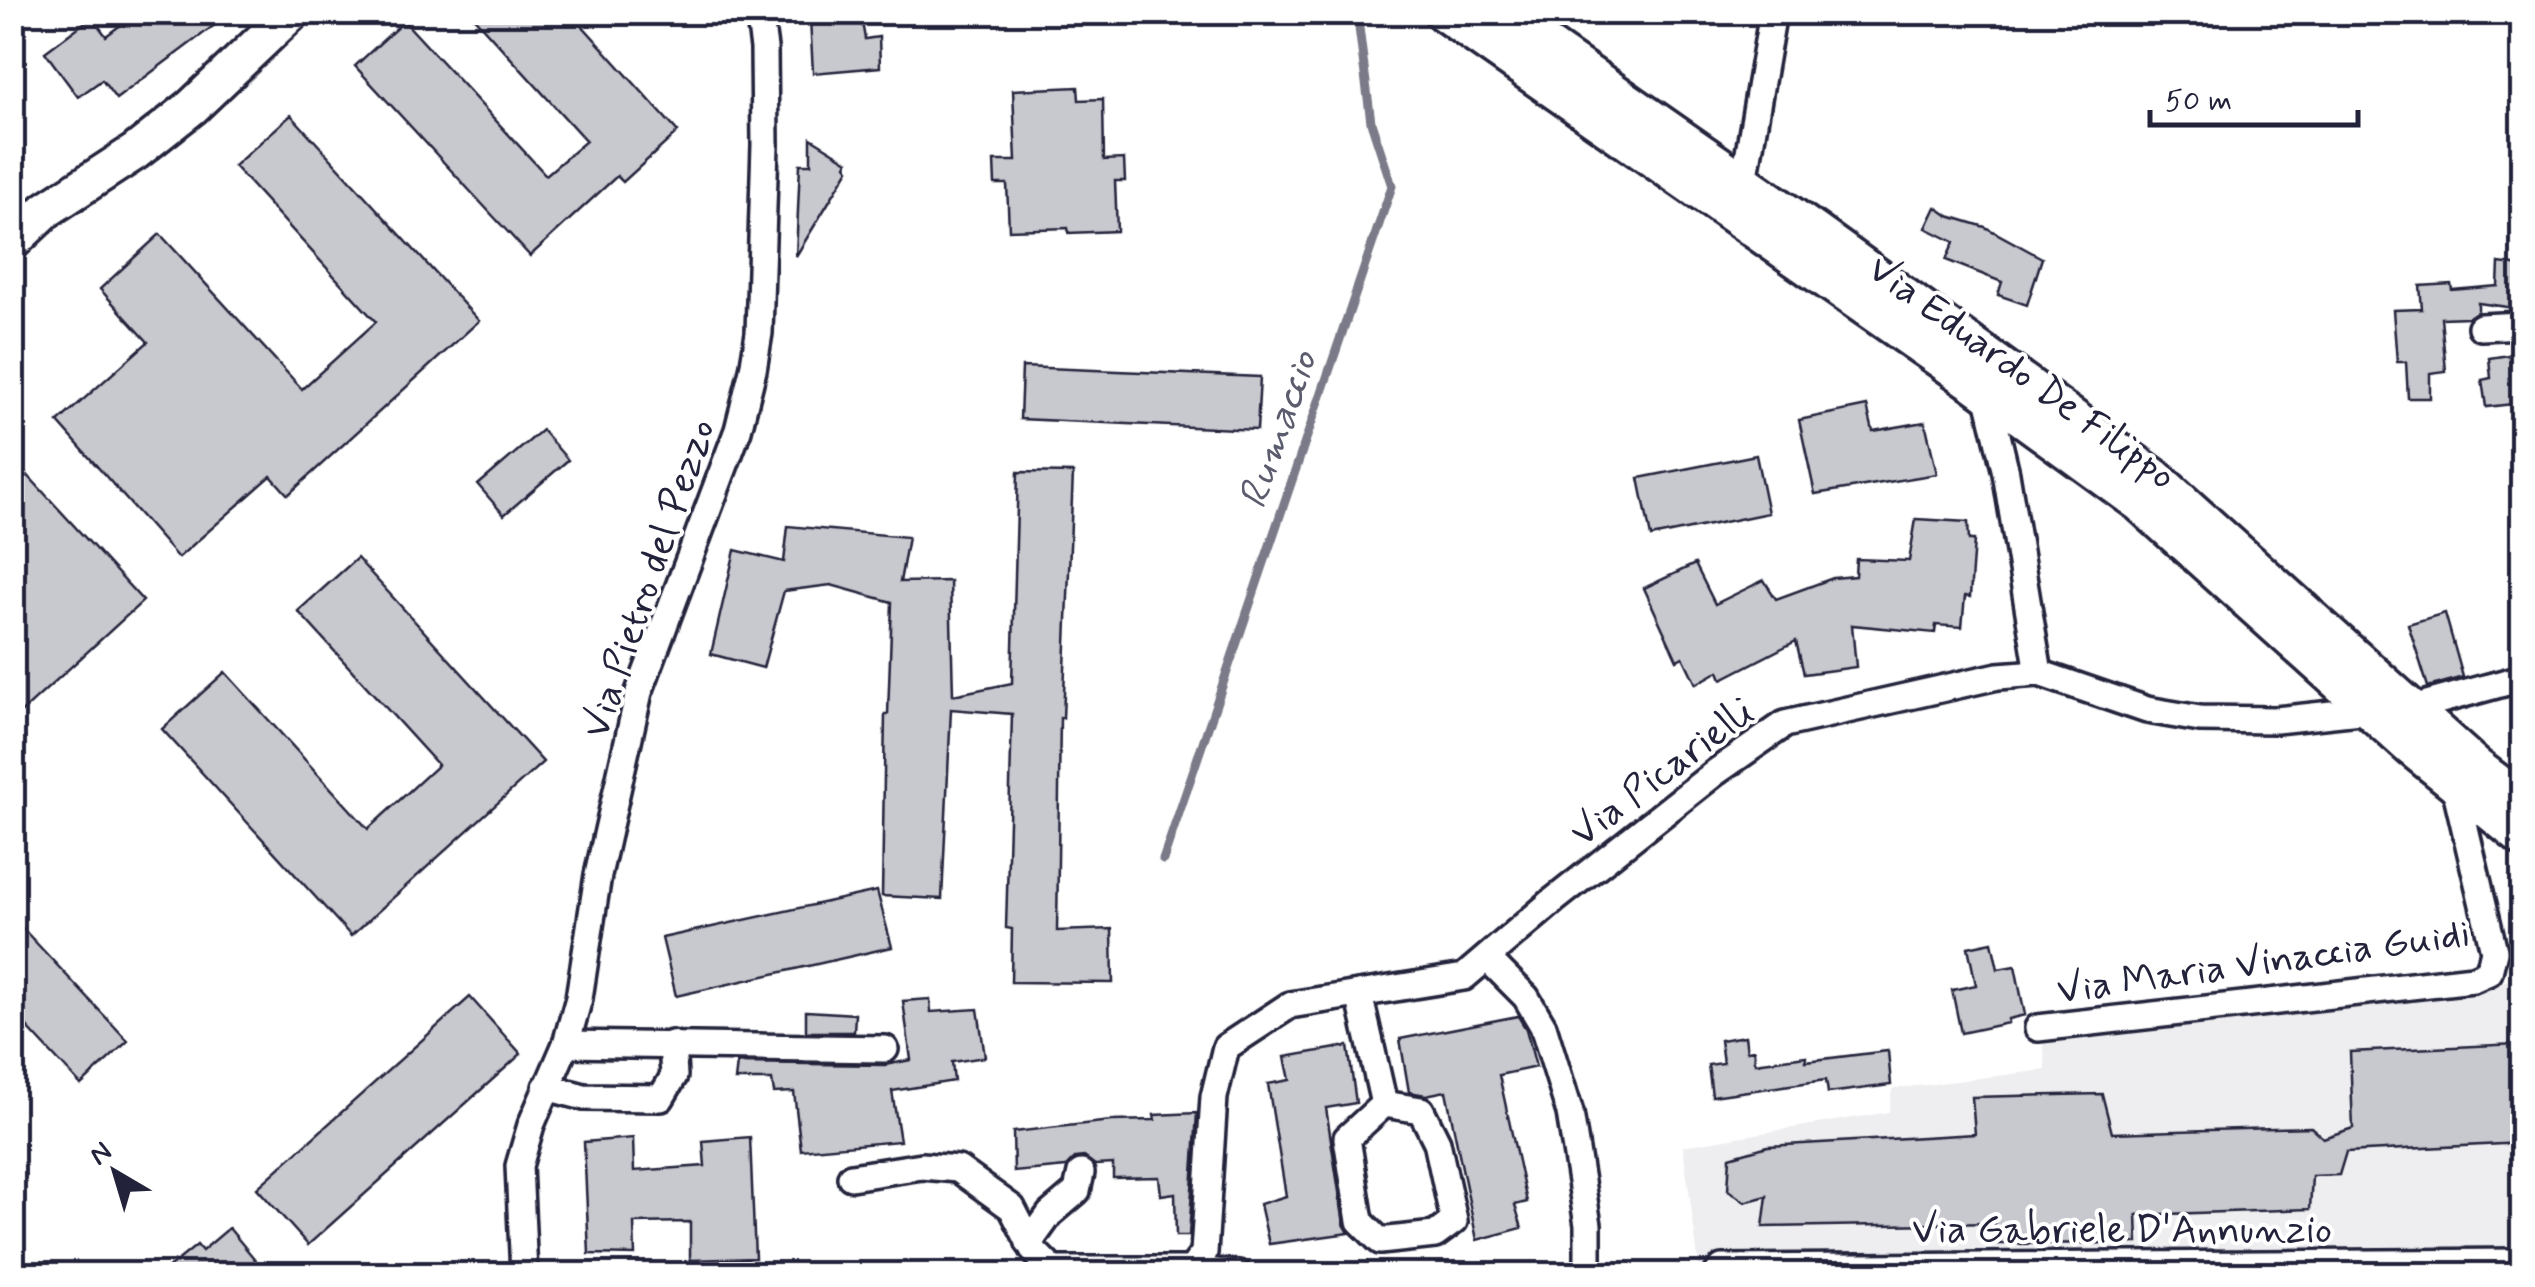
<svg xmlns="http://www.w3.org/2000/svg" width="2535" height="1287" font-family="Mynerve,sans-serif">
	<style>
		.built { fill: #eeeef1 }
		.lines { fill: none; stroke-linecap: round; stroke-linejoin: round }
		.stream { stroke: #7a7a88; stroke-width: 9 }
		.building { fill: #c8c8cf; stroke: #22223b; stroke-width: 2.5 }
		.street-casing { stroke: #22223b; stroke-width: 32 }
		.secondary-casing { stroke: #22223b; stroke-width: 42 }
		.street { stroke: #fff; stroke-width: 25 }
		.secondary { stroke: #fff; stroke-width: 35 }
		.labels { text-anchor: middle; stroke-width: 8; stroke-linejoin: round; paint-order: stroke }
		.street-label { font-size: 40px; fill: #22223b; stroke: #fff }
		.water-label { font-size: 42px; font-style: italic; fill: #5c5c6f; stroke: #fff }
	</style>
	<rect width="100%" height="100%" fill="#fff"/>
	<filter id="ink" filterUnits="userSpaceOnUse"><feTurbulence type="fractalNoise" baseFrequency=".01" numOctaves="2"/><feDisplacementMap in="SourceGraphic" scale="20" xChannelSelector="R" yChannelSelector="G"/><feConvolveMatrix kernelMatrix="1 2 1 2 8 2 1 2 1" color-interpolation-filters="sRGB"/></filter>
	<g filter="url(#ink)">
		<!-- built -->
		<polygon class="built" points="2514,980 2522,1004 2522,1274 1700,1274 1683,1146 1889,1112 1892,1089 2046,1070 2043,1039"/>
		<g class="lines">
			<!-- stream -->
			<polyline class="stream" points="1163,860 1392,186 1371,122 1357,12"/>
		</g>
		<!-- building -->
		<g class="building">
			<polygon points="138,12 232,12 116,99 102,80 78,97 45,52 92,17 106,36"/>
			<polygon points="469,12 570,12 678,132 623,182 617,176 530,256 355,66 404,21 546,175 586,141"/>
			<polygon points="861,16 865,39 879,37 880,67 813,73 810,19"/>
			<polygon points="1078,87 1079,100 1103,99 1104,160 1124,159 1125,181 1115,181 1117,231 1069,233 1068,228 1009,230 1007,184 995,184 994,161 1016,161 1013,90"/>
			<polygon points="291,115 479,321 288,495 271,476 178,558 58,422 148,342 100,289 160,234 302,389 376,322 234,166"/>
			<polygon points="811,138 848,161 846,165 849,169 796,256 800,164 811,164"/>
			<polygon points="1936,207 1949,216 1985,227 2042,258 2027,305 1998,295 2002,282 1946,260 1954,242 1926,228"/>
			<polygon points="2499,263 2522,266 2522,309 2478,303 2478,311 2469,317 2441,318 2446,371 2430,373 2430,398 2408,398 2406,362 2397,362 2393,310 2422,309 2420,286 2451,284 2452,290 2498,286"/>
			<polygon points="2509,355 2513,368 2522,366 2522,403 2486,407 2482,380 2491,378 2489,358"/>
			<polygon points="1022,367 1260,377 1257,430 1020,419"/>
			<polygon points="1867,406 1873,431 1925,422 1937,474 1815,494 1799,420"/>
			<polygon points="542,430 568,460 504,515 478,485"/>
			<polygon points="1756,455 1768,513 1651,537 1639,478"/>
			<polygon points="12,458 143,601 12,721"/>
			<polygon points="1018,472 1073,473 1063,718 1060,718 1057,931 1112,929 1113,983 1011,982 1012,929 1006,928 1012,714 951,709 942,899 882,896 885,714 888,714 892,602 831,585 784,591 763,668 711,654 735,550 784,562 788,526 908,537 900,582 950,581 953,695 1012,683"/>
			<polygon points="1916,519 1968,522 1969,540 1974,540 1970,597 1965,596 1962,627 1936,625 1935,633 1852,625 1856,667 1804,674 1796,641 1722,679 1719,671 1696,684 1683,657 1677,660 1644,588 1695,564 1715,604 1764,580 1776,599 1833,578 1855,576 1856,559 1909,561"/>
			<polygon points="357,558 543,762 351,936 162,729 225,672 368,829 438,765 298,611"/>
			<polygon points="2445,613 2463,677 2428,687 2408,624"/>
			<polygon points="877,891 892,947 676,996 662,938"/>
			<polygon points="12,917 128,1041 81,1085 12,1011"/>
			<polygon points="1992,942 1998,969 2015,966 2025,1015 2008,1019 2008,1023 1961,1033 1952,990 1976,985 1968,947"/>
			<polygon points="470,997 521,1054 308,1245 257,1188"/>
			<polygon points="930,999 931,1012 978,1009 985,1057 952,1062 954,1081 892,1091 900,1141 801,1150 794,1092 774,1093 772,1080 735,1080 737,1063 885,1065 911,1060 903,1001"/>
			<polygon points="806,1011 855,1014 854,1032 806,1032"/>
			<polygon points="1518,1016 1526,1029 1536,1067 1499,1075 1527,1202 1515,1205 1522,1228 1477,1240 1446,1091 1426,1095 1409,1092 1400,1039"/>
			<polygon points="1745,1036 1747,1051 1754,1050 1755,1063 1806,1056 1806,1061 1888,1051 1891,1085 1828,1093 1826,1080 1712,1096 1708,1065 1723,1063 1720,1040"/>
			<polygon points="2517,1044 2521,1143 2346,1152 2339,1175 2312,1176 2310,1209 2137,1215 2138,1243 1998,1244 1995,1223 1763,1227 1767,1196 1745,1202 1728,1190 1730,1157 1768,1146 1975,1134 1972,1097 2102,1094 2112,1133 2311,1127 2323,1138 2353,1128 2350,1052"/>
			<polygon points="1348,1046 1356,1103 1326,1108 1344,1224 1349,1233 1269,1244 1260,1204 1286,1196 1268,1084 1290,1080 1285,1057"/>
			<polygon points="1197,1113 1189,1236 1176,1236 1175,1193 1161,1195 1159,1177 1113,1178 1113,1164 1095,1165 1084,1157 1075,1158 1066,1167 1014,1172 1013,1132 1111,1121 1155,1120 1154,1115"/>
			<polygon points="750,1137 755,1258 690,1260 690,1222 634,1223 635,1255 589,1254 584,1142 633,1138 634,1171 705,1166 703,1141"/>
			<polygon points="229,1228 258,1263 245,1274 161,1274 197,1245 202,1251"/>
		</g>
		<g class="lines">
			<!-- street casing -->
			<g class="street-casing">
				<g id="street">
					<polyline points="1744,181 1773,12"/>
					<polyline points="2481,327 2522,325"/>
					<polyline points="1987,393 2006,473 2039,673"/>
					<polyline points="2412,708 2522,678"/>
					<polyline points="1487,958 1526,997 1543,1026 1570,1113 1588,1225 1588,1274"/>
					<polyline points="1359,994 1384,1104 1421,1110 1437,1142 1454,1221 1435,1235 1380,1241 1360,1221 1347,1138 1384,1104"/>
					<polyline points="2038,1028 2473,979 2489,972 2494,951 2455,786"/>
					<polyline points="566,1044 885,1049"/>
					<polyline points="546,1087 584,1097 661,1098 674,1076 672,1044"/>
					<polyline points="851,1177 922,1166 958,1169 1012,1208 1034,1251 1053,1270 1191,1270 1204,1253 1214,1097 1226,1047 1290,1005 1464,977 1554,900 1716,772 1785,724 1998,676 2039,673 2147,710 2200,719 2276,720 2369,710"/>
					<polyline points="1029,1243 1050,1214 1077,1191 1081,1173"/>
					<polyline points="1191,1270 1238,1274"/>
					<polyline points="524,1274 519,1166 531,1125 566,1044 579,998 598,875 639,692 738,430 753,370 759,333 765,145 764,48 759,12"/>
					<polyline points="1717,1274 1722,1268 2522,1262"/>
				</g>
			</g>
			<!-- secondary casing -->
			<g class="secondary-casing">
				<g id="secondary">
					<polyline points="1442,12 1975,384 2139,503 2411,748 2522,838"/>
					<polyline points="1500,12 1816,232 2155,477 2476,766 2522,801"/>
					<polyline points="12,242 46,210 135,152 192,107 292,12"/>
				</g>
			</g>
			<!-- street -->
			<use href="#street" class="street"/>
			<!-- secondary -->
			<use href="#secondary" class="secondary"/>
		</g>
	</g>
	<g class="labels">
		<!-- street labels -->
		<g class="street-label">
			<text transform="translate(2023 371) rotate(36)" y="14">Via Eduardo De Filippo</text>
			<text transform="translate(647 578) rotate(-71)" y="14">Via Pietro del Pezzo</text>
			<text transform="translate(1661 771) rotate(-37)" y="14">Via Picarielli</text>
			<text transform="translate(2263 960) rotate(-8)" y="14">Via Maria Vinaccia Guidi</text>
			<text x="2122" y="1242">Via Gabriele D'Annunzio</text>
		</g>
		<!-- water labels -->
		<g class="water-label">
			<text transform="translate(1276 429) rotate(-71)" y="15">Rumaccio</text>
		</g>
	</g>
	<!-- margin -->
	<rect width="2535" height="1287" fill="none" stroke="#fff" stroke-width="50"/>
	<rect x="25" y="25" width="2485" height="1237" fill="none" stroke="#22223b" stroke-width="4" filter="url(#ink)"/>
	<!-- north arrow -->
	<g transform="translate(115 1172) rotate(322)" stroke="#ffffff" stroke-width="8" paint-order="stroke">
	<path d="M0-8L18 38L0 25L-18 38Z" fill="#22223b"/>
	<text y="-15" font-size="28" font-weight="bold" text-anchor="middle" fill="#22223b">N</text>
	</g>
	<!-- scale -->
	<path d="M2150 110v15h208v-15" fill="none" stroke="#22223b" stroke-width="5"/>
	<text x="2165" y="110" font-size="30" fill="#22223b" stroke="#ffffff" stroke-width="8" paint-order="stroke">50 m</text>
</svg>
